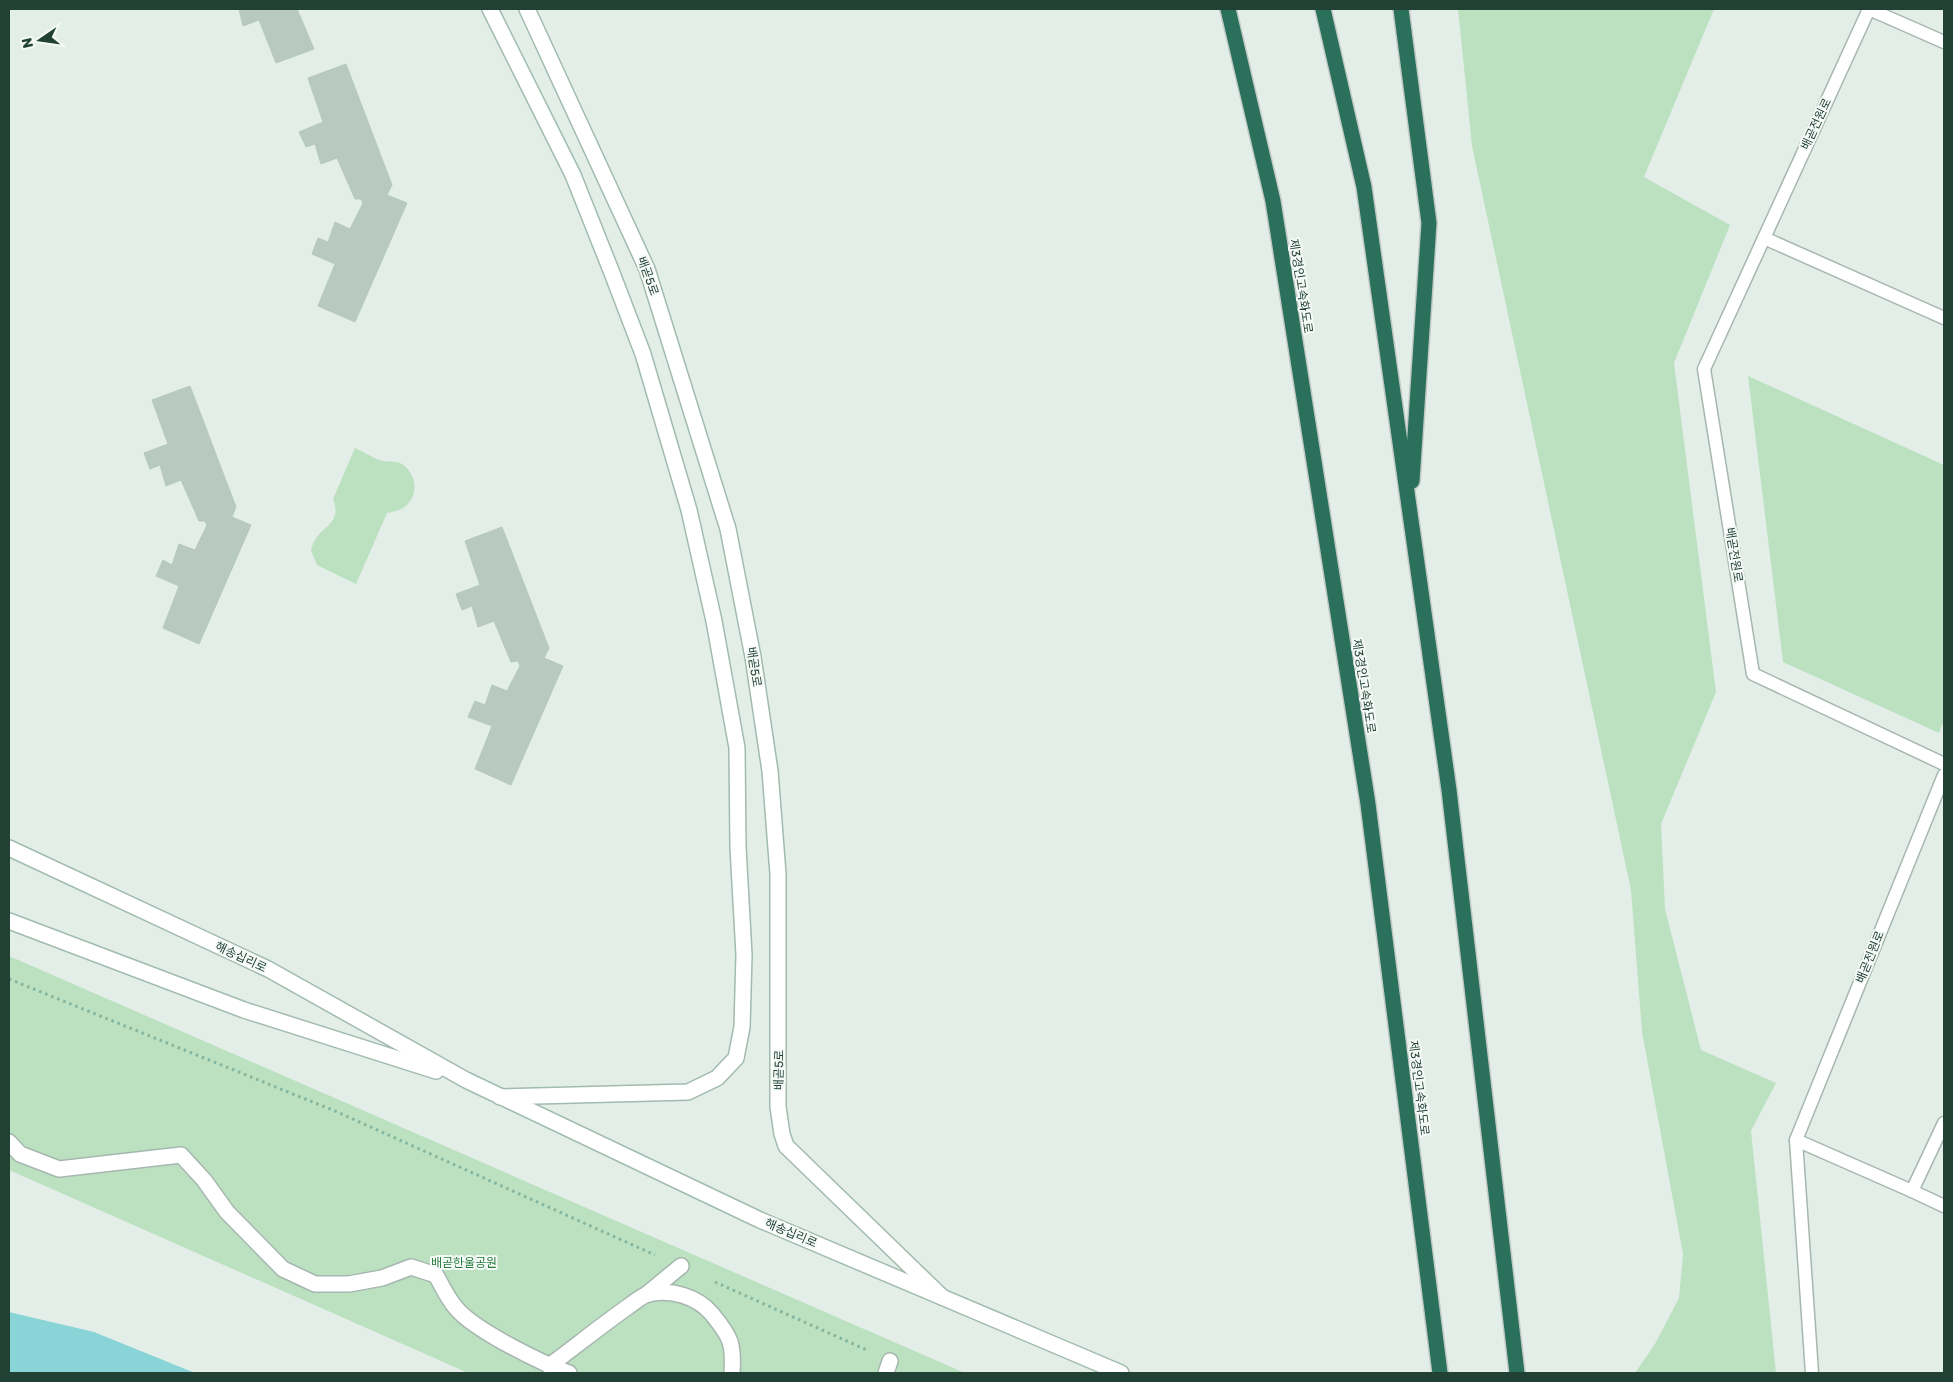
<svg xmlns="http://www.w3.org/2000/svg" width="1953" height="1382" font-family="Rubik,'Noto Sans KR',sans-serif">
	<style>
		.green { fill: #bbe1c1 }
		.water { fill: #88d4d7 }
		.building { fill: #b8c9c1; stroke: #b5c9be }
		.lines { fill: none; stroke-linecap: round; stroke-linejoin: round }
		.lane-casing { stroke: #a6b7af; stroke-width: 15 }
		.street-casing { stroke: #a6b7af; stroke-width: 18 }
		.secondary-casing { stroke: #a1bbaf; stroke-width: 18 }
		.highway-casing { stroke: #c1cac6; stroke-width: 18 }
		.path { stroke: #82b49e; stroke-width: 3; stroke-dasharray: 2.5 4; stroke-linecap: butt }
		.lane { stroke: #fff; stroke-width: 12 }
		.street { stroke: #fff; stroke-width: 15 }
		.secondary { stroke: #fff; stroke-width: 15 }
		.highway { stroke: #2b705a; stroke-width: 15 }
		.labels { text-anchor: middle; stroke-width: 4; stroke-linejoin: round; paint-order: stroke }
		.street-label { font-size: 12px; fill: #214135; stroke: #f5faf7 }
		.park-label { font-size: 12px; fill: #287c3f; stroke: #f5faf7 }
	</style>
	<rect width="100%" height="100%" fill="#e4eee8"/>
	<!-- green -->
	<g class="green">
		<polygon points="1458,9 1714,9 1644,177 1730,225 1674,363 1716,692 1661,824 1665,909 1701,1050 1776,1083 1751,1131 1776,1373 1635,1373 1655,1344 1679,1298 1683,1254 1642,1032 1631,890 1472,146"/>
		<polygon points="1748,376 1944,465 1944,721 1939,733 1783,662"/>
		<path d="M 355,448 C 364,452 374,459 383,461 C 390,462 396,461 402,464 C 413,471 418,487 412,498 C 406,509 398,511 387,513 L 356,584 L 317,565 L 311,551 C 316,524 344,528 333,499 Z"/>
		<polygon points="9,956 965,1373 468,1373 9,1170"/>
	</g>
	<!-- water -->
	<polygon class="water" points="9,1312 94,1332 195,1373 9,1373"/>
	<!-- building -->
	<g class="building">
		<polygon points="239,9 297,9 314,49 276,63 259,20 243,26"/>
		<polygon points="346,64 392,185 387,195 407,203 355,322 318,306 335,264 312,254 318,238 328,242 335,222 350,229 363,203 361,199 355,199 337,158 321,164 315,144 306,147 299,132 323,122 308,78"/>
		<polygon points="190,386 236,507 232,517 251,525 199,644 163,628 179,586 156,576 163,560 172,565 179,544 195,550 207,525 205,521 199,521 181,480 166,486 160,465 150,469 144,453 168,444 152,400"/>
		<polygon points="502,527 549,648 544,658 563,666 511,785 475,769 492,726 468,717 475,701 485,705 492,685 507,691 520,666 518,661 511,662 494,621 478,627 472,606 462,610 456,594 480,585 465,541"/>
	</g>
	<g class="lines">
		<!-- lane casing -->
		<g class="lane-casing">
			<g id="lane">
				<polyline points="1869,9 1704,369 1753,674 1944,764"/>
				<polyline points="1869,9 1944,42"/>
				<polyline points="1764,238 1944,318"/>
				<polyline points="1796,1140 1912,1191 1944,1123"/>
				<polyline points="1912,1191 1944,1206"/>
				<polyline points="1812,1373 1796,1140 1944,775"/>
			</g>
		</g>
		<!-- street casing -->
		<g class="street-casing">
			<g id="street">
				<path d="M 9,1142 L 20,1154 L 59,1169 L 181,1155 L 204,1180 L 227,1212 L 283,1269 L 315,1284 L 349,1284 L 382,1278 L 411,1267 L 436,1275 C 442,1286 448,1299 456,1308 C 474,1330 541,1363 569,1373"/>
				<polyline points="647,1294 681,1266"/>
				<path d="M 549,1366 C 576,1346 602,1325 629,1306 C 635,1302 642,1295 649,1294 C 671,1289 697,1296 712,1314 C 731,1337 734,1344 732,1373"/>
				<polyline points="886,1373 890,1361"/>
			</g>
		</g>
		<!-- secondary casing -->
		<g class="secondary-casing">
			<g id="secondary">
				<polyline points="490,9 573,175 612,273 643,354 689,510 714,621 737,748 738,847 744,955 742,1027 736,1058 717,1078 688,1092 500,1097"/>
				<polyline points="527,9 647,269 728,529 753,657 770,771 778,874 778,1107 782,1134 786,1146 942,1297"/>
				<polyline points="9,848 268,969 466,1080 760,1220 1121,1373"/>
				<polyline points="9,921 244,1010 436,1071"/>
			</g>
		</g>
		<!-- highway casing -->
		<g class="highway-casing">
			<g id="highway">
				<polyline points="1228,9 1273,201 1368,804 1440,1373"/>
				<polyline points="1323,9 1364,187 1449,790 1517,1373"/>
				<polyline points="1401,9 1429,223 1412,481"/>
			</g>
		</g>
		<!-- path -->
		<g class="path">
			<polyline points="9,979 335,1111 655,1255"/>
			<polyline points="715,1282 869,1351"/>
		</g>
		<!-- lane -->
		<use href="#lane" class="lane"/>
		<!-- street -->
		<use href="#street" class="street"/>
		<!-- secondary -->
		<use href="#secondary" class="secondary"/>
		<!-- highway -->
		<use href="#highway" class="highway"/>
	</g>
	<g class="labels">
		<!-- street labels -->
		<g class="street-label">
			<text transform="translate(1816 124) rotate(-65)" y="4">배곧전원로</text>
			<text transform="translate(648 276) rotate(70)" y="4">배곧5로</text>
			<text transform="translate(1301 286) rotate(81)" y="4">제3경인고속화도로</text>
			<text transform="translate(1734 555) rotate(81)" y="4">배곧전원로</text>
			<text transform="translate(754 667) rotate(81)" y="4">배곧5로</text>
			<text transform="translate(1364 686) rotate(81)" y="4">제3경인고속화도로</text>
			<text transform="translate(241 957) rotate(25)" y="4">해송십리로</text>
			<text transform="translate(1870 957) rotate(-68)" y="4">배곧전원로</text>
			<text transform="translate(779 1070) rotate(-89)" y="4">배곧5로</text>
			<text transform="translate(1419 1088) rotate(83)" y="4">제3경인고속화도로</text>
			<text transform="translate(791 1233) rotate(23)" y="4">해송십리로</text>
		</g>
		<!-- park labels -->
		<g class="park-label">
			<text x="464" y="1267">배곧한울공원</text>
		</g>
	</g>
	<!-- border -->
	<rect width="1953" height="1382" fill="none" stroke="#214135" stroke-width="20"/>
	<!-- north arrow -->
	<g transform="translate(40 40) rotate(257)" stroke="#f5faf7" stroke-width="4" paint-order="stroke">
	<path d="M0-4L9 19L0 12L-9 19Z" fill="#214135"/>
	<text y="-8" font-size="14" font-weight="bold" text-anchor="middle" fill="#214135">N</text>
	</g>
</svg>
